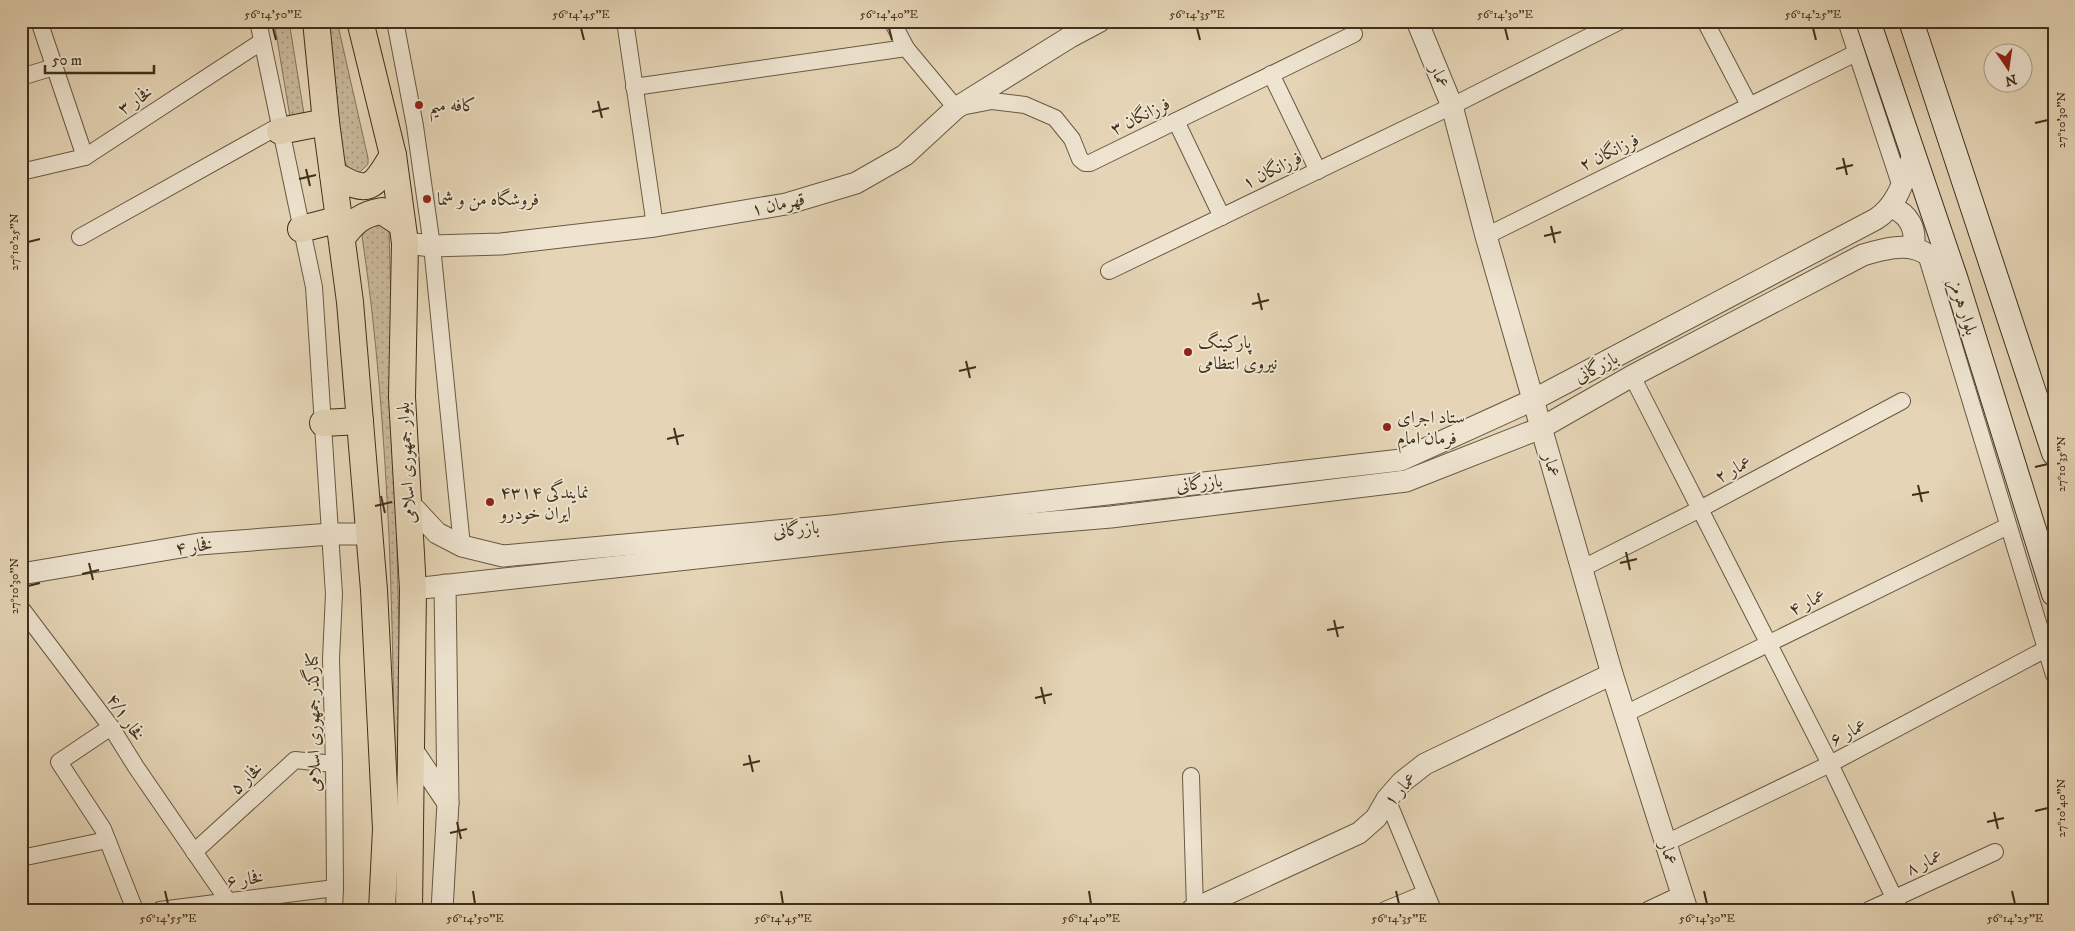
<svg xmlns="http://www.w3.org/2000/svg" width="2075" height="931" font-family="'IM FELL DW Pica',Amiri,serif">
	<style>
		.grass { fill: url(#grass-dots); stroke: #84745c }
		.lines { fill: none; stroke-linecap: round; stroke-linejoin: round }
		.minor-casing { stroke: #685942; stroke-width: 18 }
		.tertiary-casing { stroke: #685942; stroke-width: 23 }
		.secondary-casing { stroke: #3f301b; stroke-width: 26 }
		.primary-casing { stroke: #3f301b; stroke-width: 28 }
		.minor { stroke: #eee4d0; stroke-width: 16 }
		.tertiary { stroke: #eee4d0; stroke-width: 21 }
		.secondary { stroke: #eee4d0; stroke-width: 24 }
		.primary { stroke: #e5d5b6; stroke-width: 26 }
		.ticks { fill: none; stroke: #3f301b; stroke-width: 2 }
		.poi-dot { fill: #8f2418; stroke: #eee4d0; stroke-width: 2 }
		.labels { text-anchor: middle; stroke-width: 4; stroke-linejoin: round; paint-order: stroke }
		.street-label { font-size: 18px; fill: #3f301b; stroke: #eee4d0 }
		.poi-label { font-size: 18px; fill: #3f301b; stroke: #eee4d0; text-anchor: start }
		.neatline { fill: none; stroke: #3f301b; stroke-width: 2 }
		.ticks-label { font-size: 12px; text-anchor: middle; fill: #3f301b }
	</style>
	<defs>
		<pattern id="grass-dots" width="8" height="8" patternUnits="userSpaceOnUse" patternTransform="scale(1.25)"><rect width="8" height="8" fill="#c9b99c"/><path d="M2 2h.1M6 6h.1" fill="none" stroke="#a5977e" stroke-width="1.8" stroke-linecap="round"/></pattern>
	</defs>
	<rect width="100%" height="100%" fill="#e5d5b6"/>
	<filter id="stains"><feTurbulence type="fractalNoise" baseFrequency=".004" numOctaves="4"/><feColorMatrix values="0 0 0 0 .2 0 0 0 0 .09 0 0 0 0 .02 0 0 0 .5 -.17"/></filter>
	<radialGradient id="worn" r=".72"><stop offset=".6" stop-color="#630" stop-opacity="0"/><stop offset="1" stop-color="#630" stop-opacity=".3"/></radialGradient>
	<!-- grass -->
	<g class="grass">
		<polygon points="274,21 289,21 304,114 290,117"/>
		<polygon points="327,21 337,21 368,158 368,164 360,172 350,170 343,159"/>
		<path d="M 382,221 L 389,229 L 402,749 L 398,910 L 391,910 C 396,786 394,661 389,536 C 384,436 377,335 362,236 L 372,222 Z"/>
	</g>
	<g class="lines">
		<!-- minor casing -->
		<g class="minor-casing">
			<g id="minor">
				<polyline points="39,21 85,157"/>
				<polyline points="258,21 314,287 334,594 331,659 334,764 335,888 334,910"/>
				<polyline points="395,21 415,126 432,246 462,546"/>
				<polyline points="625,21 655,226"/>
				<polyline points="892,21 906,48 956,108 992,101 1025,105 1055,118 1072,139 1080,159 1085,163 1090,163 1354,34"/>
				<polyline points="1705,21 1749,105"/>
				<polyline points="1846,21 1901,187"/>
				<polyline points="1271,74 1318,171"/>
				<polyline points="21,77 54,67"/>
				<polyline points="634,87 906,48"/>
				<polyline points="1176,121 1222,217"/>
				<polyline points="21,172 85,157 261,42"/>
				<polyline points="1486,236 1856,53"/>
				<polyline points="80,237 279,126"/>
				<polyline points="1925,251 2054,675"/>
				<polyline points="1109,271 1452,106 1620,21"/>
				<polyline points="1632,376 1830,764 1900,910"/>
				<polyline points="1581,569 1700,509 1902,401"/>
				<polyline points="21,608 111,727 136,767 228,901"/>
				<polyline points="1625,714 2008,526"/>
				<polyline points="111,727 59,762 103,829 135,910"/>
				<polyline points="1191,776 1195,909"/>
				<polyline points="1387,799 1433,910"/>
				<polyline points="1666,843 1830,764 2046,649"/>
				<polyline points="194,852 295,760 334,764"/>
				<polyline points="21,858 107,840"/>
				<polyline points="160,910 335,888"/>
				<polyline points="1385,910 1426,893"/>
				<polyline points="1648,910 1682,894"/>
				<polyline points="1869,910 1995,852"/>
			</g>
		</g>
		<!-- tertiary casing -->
		<g class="tertiary-casing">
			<g id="tertiary">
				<polyline points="1417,21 1452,106 1486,236 1612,674 1687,910"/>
				<path d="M 1891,207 C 1909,214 1917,229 1913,248"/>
				<polyline points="405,243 432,246 501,244 655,226 786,204 856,183 905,155 956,108 1070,37 1100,21"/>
				<path d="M 408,502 L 437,533 L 462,546 L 503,556 L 832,526 L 1401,460 L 1533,400 L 1876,219 C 1898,205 1904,179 1913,155"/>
				<polyline points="21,574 199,544 331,534 369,534"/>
				<polyline points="445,585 448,803"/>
				<path d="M 413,589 L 944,531 L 1111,517 L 1406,481 L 1541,428 L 1632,376 L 1863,255 C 1911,241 1922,244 1956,280"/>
				<polyline points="411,748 448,803 442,910"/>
				<polyline points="1192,910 1359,833 1376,818 1387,799 1402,782 1425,764 1612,674"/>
			</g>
		</g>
		<!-- secondary casing -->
		<g class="secondary-casing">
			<g id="secondary">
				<polyline points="1868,21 1956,280 2054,594"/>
				<polyline points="1911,21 2054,453"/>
			</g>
		</g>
		<!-- primary casing -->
		<g class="primary-casing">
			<g id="primary">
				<polyline points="316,21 326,122 350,302 374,590 386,829 382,910"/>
				<polyline points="360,21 393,155 405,243 402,397 413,589 409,910"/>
				<polyline points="280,131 326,122"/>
				<path d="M 333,174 C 369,195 373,189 393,155"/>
				<polyline points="301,229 340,219"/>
				<path d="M 342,238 C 353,222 362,214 382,211 L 402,224"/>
				<polyline points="323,423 360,421"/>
			</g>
		</g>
		<!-- minor -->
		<use href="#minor" class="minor"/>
		<!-- tertiary -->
		<use href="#tertiary" class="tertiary"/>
		<!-- secondary -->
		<use href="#secondary" class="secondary"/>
		<!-- primary -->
		<use href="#primary" class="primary"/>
	</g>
	<!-- ticks -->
	<path class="ticks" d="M 273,28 L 276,40M 581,28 L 584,40M 889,28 L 892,40M 1197,28 L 1200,40M 1505,28 L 1508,40M 1813,28 L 1816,40M 598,101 L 602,118M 592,112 L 609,108M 2035,123 L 2048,120M 1843,158 L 1847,175M 306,169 L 310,186M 1836,169 L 1853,165M 299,179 L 316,175M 1551,226 L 1555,243M 1544,236 L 1561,232M 28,242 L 40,239M 1258,293 L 1262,310M 1252,304 L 1269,300M 966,361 L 970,378M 959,371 L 976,367M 674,428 L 678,445M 667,439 L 684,435M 2035,467 L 2048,464M 1918,485 L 1922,502M 1912,495 L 1929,492M 381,496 L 385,513M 375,506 L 392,502M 1626,552 L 1630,570M 89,563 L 93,580M 1620,563 L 1637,559M 82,574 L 99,570M 28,586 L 40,583M 1334,620 L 1338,637M 1327,630 L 1344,627M 1041,687 L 1045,704M 1035,698 L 1052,694M 749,755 L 753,772M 743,765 L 760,761M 2035,811 L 2048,808M 1994,812 L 1998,829M 457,822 L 461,839M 1987,822 L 2004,818M 450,833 L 467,829M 165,891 L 168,904M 473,891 L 475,904M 781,891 L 783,904M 1089,891 L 1091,904M 1396,891 L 1399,904M 1704,891 L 1707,904M 2012,891 L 2015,904"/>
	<!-- markers -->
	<g class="poi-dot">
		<circle cx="419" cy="105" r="5"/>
		<circle cx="427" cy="199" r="5"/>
		<circle cx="1188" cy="352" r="5"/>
		<circle cx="1387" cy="427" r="5"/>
		<circle cx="490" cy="502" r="5"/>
	</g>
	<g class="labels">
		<!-- street labels -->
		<g class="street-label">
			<text transform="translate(1440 76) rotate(67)" y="6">عمار</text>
			<text transform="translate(135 100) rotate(-33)" y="6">فخار ۳</text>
			<text transform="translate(1140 116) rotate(-26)" y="6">فرزانگان ۳</text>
			<text transform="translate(1609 152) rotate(-26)" y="6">فرزانگان ۲</text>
			<text transform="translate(1272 170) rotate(-26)" y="6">فرزانگان ۱</text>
			<text transform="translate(778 204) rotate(-12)" y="6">قهرمان ۱</text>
			<text transform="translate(1964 307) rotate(73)" y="6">بلوار هرمز</text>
			<text transform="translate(1596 367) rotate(-28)" y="6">بازرگانی</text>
			<text transform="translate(406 463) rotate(-93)" y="6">بلوار جمهوری اسلامی</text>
			<text transform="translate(1552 465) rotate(74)" y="6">عمار</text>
			<text transform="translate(1733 469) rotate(-28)" y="6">عمار ۲</text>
			<text transform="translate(1199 483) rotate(-7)" y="6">بازرگانی</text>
			<text transform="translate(796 529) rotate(-5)" y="6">بازرگانی</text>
			<text transform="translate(194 546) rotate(-7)" y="6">فخار ۴</text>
			<text transform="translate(1807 602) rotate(-26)" y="6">عمار ۴</text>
			<text transform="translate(126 717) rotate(56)" y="6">فخار ۴/۱</text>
			<text transform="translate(313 722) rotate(-91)" y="6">کنارگذر جمهوری اسلامی</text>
			<text transform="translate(1848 732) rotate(-28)" y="6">عمار ۶</text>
			<text transform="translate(246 778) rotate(-43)" y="6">فخار ۵</text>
			<text transform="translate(1400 789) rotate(-47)" y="6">عمار ۱</text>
			<text transform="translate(1669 853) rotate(72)" y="6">عمار</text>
			<text transform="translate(1924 862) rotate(-25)" y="6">عمار ۸</text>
			<text transform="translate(245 879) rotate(-7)" y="6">فخار ۶</text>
		</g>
		<!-- poi labels -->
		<g class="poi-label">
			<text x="429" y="111">کافه میم</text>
			<text x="437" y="205">فروشگاه من و شما</text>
			<text x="1198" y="348">پارکینگ<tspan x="1198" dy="21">نیروی انتظامی</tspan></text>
			<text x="1397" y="423">ستاد اجرای<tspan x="1397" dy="21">فرمان امام</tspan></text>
			<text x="500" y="498">نمایندگی ۴۳۱۴<tspan x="500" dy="21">ایران خودرو</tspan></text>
		</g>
	</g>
	<!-- margin -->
	<rect width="2075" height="931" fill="none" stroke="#e5d5b6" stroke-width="55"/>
	<!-- north arrow -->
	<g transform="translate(2008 68) rotate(167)"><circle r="24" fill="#eee4d0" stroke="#a89c88"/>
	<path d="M0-4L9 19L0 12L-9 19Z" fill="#8f2418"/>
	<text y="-8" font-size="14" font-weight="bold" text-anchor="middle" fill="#3f301b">N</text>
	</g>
	<!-- scale -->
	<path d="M45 65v8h109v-8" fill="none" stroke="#3f301b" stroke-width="2.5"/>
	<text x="52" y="65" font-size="15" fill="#3f301b" stroke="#eee4d0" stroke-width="4" paint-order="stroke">50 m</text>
	<rect x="28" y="28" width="2020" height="876" class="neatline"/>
	<g class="ticks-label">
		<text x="273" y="18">56°14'50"E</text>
		<text x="581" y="18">56°14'45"E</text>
		<text x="889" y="18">56°14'40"E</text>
		<text x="1197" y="18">56°14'35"E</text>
		<text x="1505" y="18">56°14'30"E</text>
		<text x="1813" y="18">56°14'25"E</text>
		<text transform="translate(2061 120) rotate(-90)" y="4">27°10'30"N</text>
		<text transform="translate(14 242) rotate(-90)" y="4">27°10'25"N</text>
		<text transform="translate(2061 464) rotate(-90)" y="4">27°10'35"N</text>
		<text transform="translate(14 586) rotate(-90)" y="4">27°10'30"N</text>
		<text transform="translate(2061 808) rotate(-90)" y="4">27°10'40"N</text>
		<text x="168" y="922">56°14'55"E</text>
		<text x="475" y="922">56°14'50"E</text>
		<text x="783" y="922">56°14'45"E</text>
		<text x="1091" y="922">56°14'40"E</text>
		<text x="1399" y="922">56°14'35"E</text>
		<text x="1707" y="922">56°14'30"E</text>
		<text x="2015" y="922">56°14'25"E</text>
	</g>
	<rect width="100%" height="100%" filter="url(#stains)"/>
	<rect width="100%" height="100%" fill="url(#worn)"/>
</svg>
